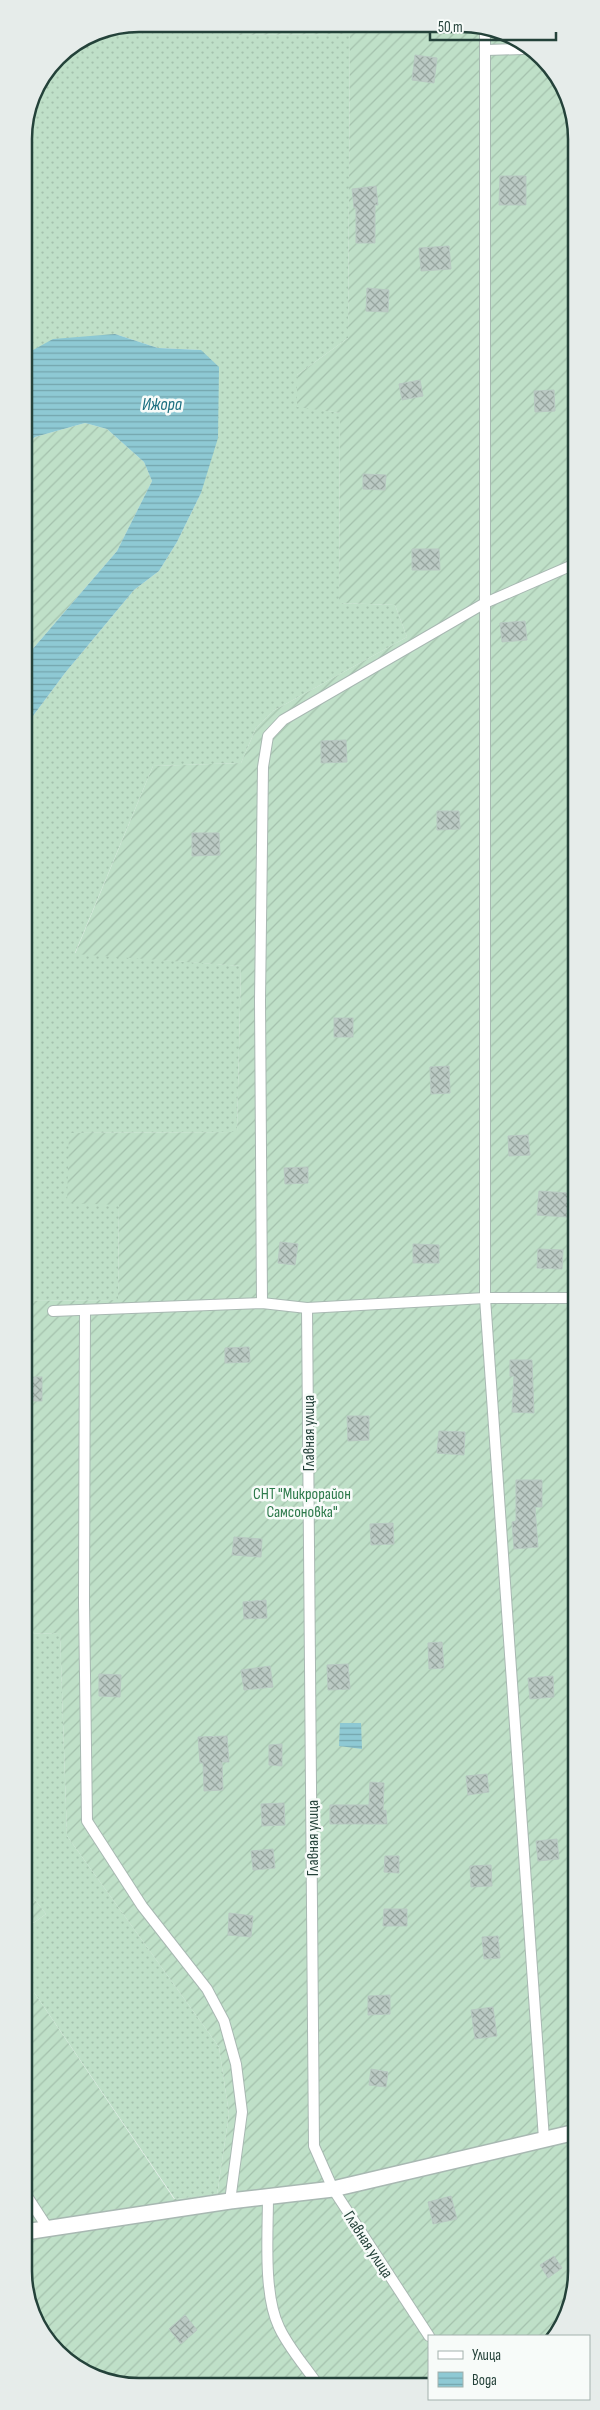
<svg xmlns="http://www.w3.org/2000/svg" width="600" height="2410" font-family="'Sofia Sans Condensed',sans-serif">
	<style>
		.grass { fill: url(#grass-dots) }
		.garden { fill: url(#garden-furrows) }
		.water { fill: url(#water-rules) }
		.building { fill: url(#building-cross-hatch); stroke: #b8c9c2 }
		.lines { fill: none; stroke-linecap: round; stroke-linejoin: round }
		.service-casing { stroke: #a8b8b2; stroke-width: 12 }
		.minor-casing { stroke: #a8b8b2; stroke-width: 18 }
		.service { stroke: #fff; stroke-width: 10 }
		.minor { stroke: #fff; stroke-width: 15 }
		.labels { text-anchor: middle; stroke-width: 5; stroke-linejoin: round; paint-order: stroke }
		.street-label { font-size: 16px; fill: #24423a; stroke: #f7fbf9 }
		.park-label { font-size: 16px; fill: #2d7a4b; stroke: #f7fbf9 }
		.water-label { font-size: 18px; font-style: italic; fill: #1c6f80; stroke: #f7fbf9 }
		.rim { fill: none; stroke: #24423a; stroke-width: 2.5 }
	</style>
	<defs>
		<pattern id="grass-dots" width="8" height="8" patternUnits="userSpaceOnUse" patternTransform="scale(1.25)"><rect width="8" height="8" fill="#bfe0c8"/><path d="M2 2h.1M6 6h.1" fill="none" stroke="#a4c1ad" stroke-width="1.8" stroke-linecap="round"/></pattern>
		<pattern id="garden-furrows" width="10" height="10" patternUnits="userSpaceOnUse" patternTransform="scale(1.25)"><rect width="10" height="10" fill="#bfe0c8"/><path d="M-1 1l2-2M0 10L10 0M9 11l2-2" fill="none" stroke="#a4c1ad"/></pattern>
		<pattern id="water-rules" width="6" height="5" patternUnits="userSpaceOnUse" patternTransform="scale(1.25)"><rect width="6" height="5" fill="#8ec9d4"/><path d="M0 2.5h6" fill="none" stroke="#74a5ad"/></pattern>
		<pattern id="building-cross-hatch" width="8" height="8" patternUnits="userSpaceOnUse" patternTransform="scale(1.25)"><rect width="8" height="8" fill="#bbcac4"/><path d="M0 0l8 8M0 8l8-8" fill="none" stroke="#98a6a0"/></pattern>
	</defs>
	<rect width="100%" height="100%" fill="#e6efeb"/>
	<!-- grass -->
	<g class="grass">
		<polygon points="140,24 230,24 230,35 350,34 348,338 297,375 297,406 340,413 339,603 395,605 407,637 273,711 256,728 241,763 153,766 75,953 241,966 237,1132 69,1133 119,1205 118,1300 24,1301 24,728 65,673 134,590 159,571 177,542 201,493 201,350 158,348 115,334 24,355 24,132 33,95 58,57 95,32"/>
		<polygon points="60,1633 67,1836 219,2047 229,2114 217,2195 175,2199 25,1979 25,1929 46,1914 25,1887 25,1634"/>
	</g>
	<!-- garden -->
	<g class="garden">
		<polygon points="230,24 483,26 547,63 575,124 576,2278 552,2336 429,2336 429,2385 117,2384 57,2352 25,2286 25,1979 174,2199 217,2195 229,2114 219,2047 67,1836 60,1633 25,1634 24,1301 118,1300 119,1205 67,1203 69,1133 237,1132 241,966 75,954 153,766 241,763 256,728 273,711 407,637 395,605 339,603 340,413 297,407 297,375 348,338 350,34 230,35"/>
		<polygon points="85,423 107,429 144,462 152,481 117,551 24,659 24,446 35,437"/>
		<polygon points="25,1887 46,1914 25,1929"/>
	</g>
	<!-- water -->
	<g class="water">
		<polygon points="115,334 158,348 201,350 219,367 218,438 201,493 177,542 159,571 134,590 65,673 24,728 24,659 117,551 152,481 144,462 107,429 85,423 35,437 24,446 24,355 53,339"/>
		<polygon points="340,1723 361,1723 362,1749 339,1746"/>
	</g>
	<!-- building -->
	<g class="building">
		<polygon points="415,55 437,58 434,83 412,80"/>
		<polygon points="500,176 526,176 526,205 499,205"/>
		<polygon points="376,186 378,205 375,205 375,243 356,243 356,208 354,208 352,189"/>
		<polygon points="449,246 451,269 421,271 419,248"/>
		<polygon points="367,288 389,290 388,312 366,311"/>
		<polygon points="420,380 423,396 402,400 399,384"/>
		<polygon points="554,390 555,411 535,412 534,391"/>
		<polygon points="363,474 386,475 385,490 363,489"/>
		<polygon points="412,549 439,549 440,570 412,570"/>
		<polygon points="525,621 527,640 502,642 500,623"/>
		<polygon points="346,740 347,762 321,763 321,741"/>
		<polygon points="437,811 459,811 460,829 437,830"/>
		<polygon points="192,833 219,833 220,855 192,856"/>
		<rect x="334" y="1018" width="19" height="19"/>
		<polygon points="449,1066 450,1093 431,1094 430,1067"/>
		<polygon points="528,1135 530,1155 509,1156 508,1136"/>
		<polygon points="308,1167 308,1183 285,1184 284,1168"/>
		<polygon points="539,1191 568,1193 567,1217 537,1215"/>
		<polygon points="280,1242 298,1244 295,1265 278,1263"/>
		<polygon points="413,1244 439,1245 439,1263 413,1263"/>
		<polygon points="538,1249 563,1250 562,1269 537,1268"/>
		<polygon points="249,1347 250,1362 225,1363 225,1348"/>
		<polygon points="510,1360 532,1360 534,1413 512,1412 514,1376 510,1376"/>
		<rect x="24" y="1377" width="18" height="24"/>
		<polygon points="347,1416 369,1416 369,1440 348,1441"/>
		<polygon points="439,1431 465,1432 464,1455 437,1453"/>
		<polygon points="516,1480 542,1480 542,1507 535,1507 538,1547 514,1549 512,1522 516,1521"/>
		<polygon points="393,1523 394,1544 371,1545 370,1524"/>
		<polygon points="234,1537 262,1539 261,1557 232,1555"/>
		<polygon points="266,1600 267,1618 244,1619 243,1602"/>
		<polygon points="442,1642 444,1668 429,1669 428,1643"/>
		<polygon points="348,1664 350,1689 328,1690 327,1665"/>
		<polygon points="270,1666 273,1687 244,1690 241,1670"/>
		<polygon points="99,1674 121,1675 120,1697 99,1696"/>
		<polygon points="553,1676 554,1697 530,1699 528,1678"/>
		<polygon points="227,1736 229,1762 222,1762 223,1790 204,1791 203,1763 200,1763 198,1737"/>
		<polygon points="282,1744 282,1766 269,1765 269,1745"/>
		<polygon points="487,1774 489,1792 468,1795 466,1776"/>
		<polygon points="370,1782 384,1783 383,1811 386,1810 387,1824 330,1824 330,1805 369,1805"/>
		<polygon points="284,1803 285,1825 262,1826 261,1804"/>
		<polygon points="557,1839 559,1859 538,1861 536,1841"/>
		<polygon points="273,1849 275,1868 253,1870 251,1851"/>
		<polygon points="385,1856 399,1856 399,1873 384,1872"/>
		<polygon points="491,1865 492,1886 471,1887 470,1866"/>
		<polygon points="384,1909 407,1909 407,1926 383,1926"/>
		<polygon points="229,1913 253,1916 251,1937 228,1935"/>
		<polygon points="498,1936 500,1958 484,1959 482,1937"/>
		<polygon points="390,1995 390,2014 368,2015 368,1996"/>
		<polygon points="493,2007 497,2036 475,2039 471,2010"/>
		<polygon points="371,2069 388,2072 386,2087 369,2085"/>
		<polygon points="451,2196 457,2219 433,2224 428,2202"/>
		<polygon points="554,2256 562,2268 548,2278 540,2265"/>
		<polygon points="185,2315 197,2330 181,2344 169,2329"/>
	</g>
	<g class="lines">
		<!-- service casing -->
		<g class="service-casing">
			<g id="service">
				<polyline points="485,27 485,1298 544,2139"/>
				<polyline points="486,50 523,49"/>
				<polyline points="262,1303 260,1000 263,767 268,736 283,720 485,603 575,564"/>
				<polyline points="307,1308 314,2146 333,2189 429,2336"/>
				<polyline points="85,1310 84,1602 87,1821 142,1906 207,1989 224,2021 236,2064 242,2112 230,2201"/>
				<polyline points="53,1311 262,1303 307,1308 485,1298 576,1298"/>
				<polyline points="25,2193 47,2227"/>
				<path d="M 268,2196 C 268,2233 263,2294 279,2327 C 288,2347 305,2366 318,2385"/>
			</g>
		</g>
		<!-- minor casing -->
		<g class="minor-casing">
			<polyline id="minor" points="25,2232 230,2201 333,2189 576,2132"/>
		</g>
		<!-- service -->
		<use href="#service" class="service"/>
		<!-- minor -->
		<use href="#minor" class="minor"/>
	</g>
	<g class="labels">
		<!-- street labels -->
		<g class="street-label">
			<text transform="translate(308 1433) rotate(-90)" y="6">Главная улица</text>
			<text transform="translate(312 1838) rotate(-90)" y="6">Главная улица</text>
			<text transform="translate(369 2244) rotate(57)" y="6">Главная улица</text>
		</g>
		<!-- park labels -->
		<g class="park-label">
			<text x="302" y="1499">СНТ "Микрорайон<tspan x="302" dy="18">Самсоновка"</tspan></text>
		</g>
		<!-- water labels -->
		<g class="water-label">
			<text x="162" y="410">Ижора</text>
		</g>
	</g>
	<!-- crop -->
	<path d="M0 0H600V2410H0ZM139 32H461A107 107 0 0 1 568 139V2271A107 107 0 0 1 461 2378H139A107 107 0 0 1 32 2271V139A107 107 0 0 1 139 32Z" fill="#e6ecea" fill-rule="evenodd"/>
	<path class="rim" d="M139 32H461A107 107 0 0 1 568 139V2271A107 107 0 0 1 461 2378H139A107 107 0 0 1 32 2271V139A107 107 0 0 1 139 32Z"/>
	<!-- legend -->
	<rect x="428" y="2335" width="162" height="65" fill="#f7fbf9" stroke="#a3b1ad"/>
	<rect x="438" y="2351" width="25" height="8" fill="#ffffff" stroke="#a3b1ad"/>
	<text x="472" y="2360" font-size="15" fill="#24423a">Улица</text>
	<rect x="438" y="2372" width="25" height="15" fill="url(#water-rules)" stroke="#a3b1ad"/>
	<text x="472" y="2385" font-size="15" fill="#24423a">Вода</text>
	<!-- scale -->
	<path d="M430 32v8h126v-8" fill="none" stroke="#24423a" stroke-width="2.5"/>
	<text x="438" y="32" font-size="15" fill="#24423a" stroke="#f7fbf9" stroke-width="4" paint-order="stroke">50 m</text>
</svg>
